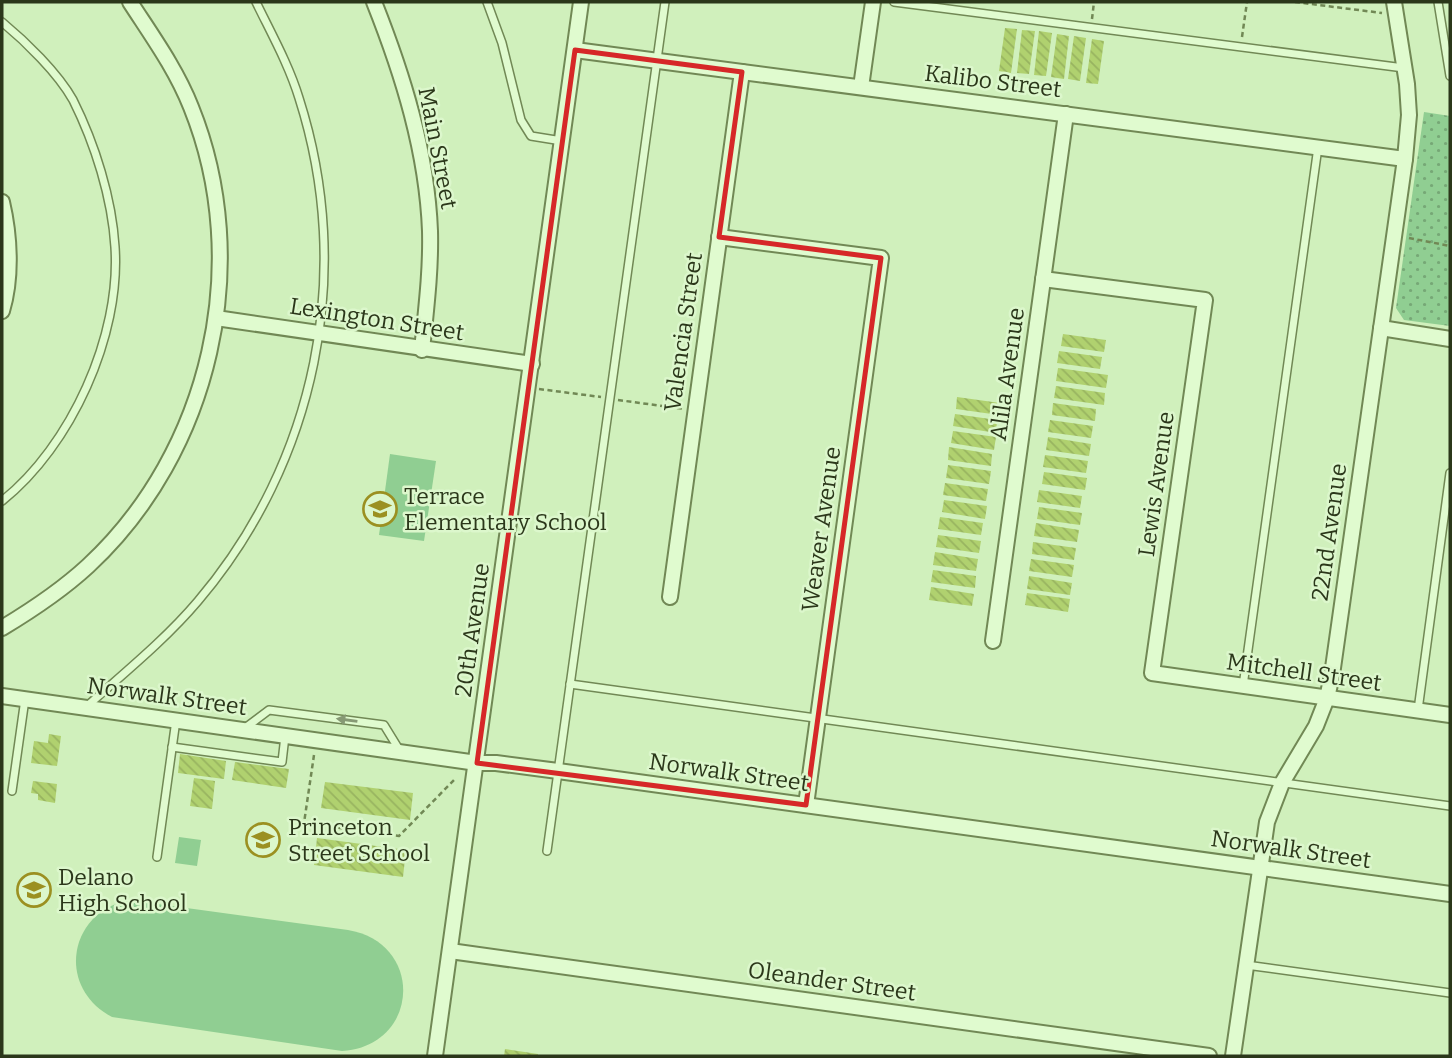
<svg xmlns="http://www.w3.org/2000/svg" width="1452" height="1058" font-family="Bitter,serif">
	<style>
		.green { fill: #90ce92 }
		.park { fill: url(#park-dots) }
		.building { fill: url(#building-back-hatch) }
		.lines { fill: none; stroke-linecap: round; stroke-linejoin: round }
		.service-casing { stroke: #718855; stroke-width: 10 }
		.minor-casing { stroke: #718855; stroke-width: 18 }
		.path { stroke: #718855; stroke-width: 2.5; stroke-dasharray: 5 3.5; stroke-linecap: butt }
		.service { stroke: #e0fbcf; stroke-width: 7 }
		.minor { stroke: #e0fbcf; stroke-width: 14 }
		.oneway { fill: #869974 }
		.marked { fill: none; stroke: #d62828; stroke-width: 5; stroke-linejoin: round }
		.labels { text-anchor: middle; stroke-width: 5; stroke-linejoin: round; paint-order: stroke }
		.street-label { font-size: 23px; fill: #2b371a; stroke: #dcf7cc }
		.poi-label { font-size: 23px; fill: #2b371a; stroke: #dcf7cc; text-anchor: start }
	</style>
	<defs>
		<pattern id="park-dots" width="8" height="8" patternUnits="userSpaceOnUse" patternTransform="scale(1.75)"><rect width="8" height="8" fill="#90ce92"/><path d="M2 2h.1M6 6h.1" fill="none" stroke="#76a876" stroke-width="1.8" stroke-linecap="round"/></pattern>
		<pattern id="building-back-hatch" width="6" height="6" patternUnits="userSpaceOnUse" patternTransform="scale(1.75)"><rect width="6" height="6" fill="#b0d16f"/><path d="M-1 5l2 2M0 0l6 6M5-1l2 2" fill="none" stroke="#98b460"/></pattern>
	</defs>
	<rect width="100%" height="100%" fill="#d0f0bc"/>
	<!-- green -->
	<g class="green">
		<polygon points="390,454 436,461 424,541 379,535"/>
		<polygon points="179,837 201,840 197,866 175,863"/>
		<path d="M 128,900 L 348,930 C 425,943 420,1046 342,1051 L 112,1017 C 57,988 67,914 128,900 Z"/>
	</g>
	<!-- park -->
	<polygon class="park" points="1424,112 1450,116 1450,326 1404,320 1396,308"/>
	<!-- building -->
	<g class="building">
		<polygon points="1005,28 1017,29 1011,73 999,71"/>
		<polygon points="1022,30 1035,31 1029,74 1017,73"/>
		<polygon points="1039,31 1052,33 1046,76 1034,75"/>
		<polygon points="1057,34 1069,36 1064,79 1051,77"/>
		<polygon points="1074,36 1086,38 1080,81 1068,79"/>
		<polygon points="1092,39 1104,41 1098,84 1086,83"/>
		<polygon points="1063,334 1106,340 1104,352 1061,346"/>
		<polygon points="1059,351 1102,357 1100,369 1057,363"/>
		<polygon points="1058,368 1108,375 1106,388 1056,381"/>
		<polygon points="1056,386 1105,393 1104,405 1054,398"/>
		<polygon points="957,397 1000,403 999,415 956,409"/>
		<polygon points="1053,403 1096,409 1095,421 1052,415"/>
		<polygon points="955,414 997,420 996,433 953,426"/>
		<polygon points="1050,420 1093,426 1091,438 1048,432"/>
		<polygon points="953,431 996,437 994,450 951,443"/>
		<polygon points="1048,437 1091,444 1089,456 1046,450"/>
		<polygon points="949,447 992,454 991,466 948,460"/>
		<polygon points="1045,455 1088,461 1086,473 1043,467"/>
		<polygon points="948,465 991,471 989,484 946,478"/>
		<polygon points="1044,472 1087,478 1085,490 1042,484"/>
		<polygon points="945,483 988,489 986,501 943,495"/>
		<polygon points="1039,490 1082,496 1080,508 1037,502"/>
		<polygon points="944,500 987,506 985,519 942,512"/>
		<polygon points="1039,507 1082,513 1080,525 1037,519"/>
		<polygon points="940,517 983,523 981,535 938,529"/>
		<polygon points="1036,523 1079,530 1077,542 1034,536"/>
		<polygon points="938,535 981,541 979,553 936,547"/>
		<polygon points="1033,542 1076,548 1074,560 1032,554"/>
		<polygon points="935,552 978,559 976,571 933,565"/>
		<polygon points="1031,559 1074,565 1072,577 1029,571"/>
		<polygon points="933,570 976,576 975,588 931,582"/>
		<polygon points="1029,576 1072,583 1070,595 1027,589"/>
		<polygon points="931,587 974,594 972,606 929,600"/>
		<polygon points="1027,593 1070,599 1068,612 1025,605"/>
		<polygon points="49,734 61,736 57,766 31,763 34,741 48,743"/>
		<polygon points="180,754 226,761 224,779 178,773"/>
		<polygon points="235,762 289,769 286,788 232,780"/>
		<polygon points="194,778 215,781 212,809 190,806"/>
		<polygon points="33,781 57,784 55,803 38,800 38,794 31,793"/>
		<polygon points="325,782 413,793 410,820 321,808"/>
		<polygon points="317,838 406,850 403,877 314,865"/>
		<polygon points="505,1049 538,1054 538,1056 504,1056"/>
	</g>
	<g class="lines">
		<!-- service casing -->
		<g class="service-casing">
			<g id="service">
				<polyline points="487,2 502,43 521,120 531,136 562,141"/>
				<polyline points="894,2 1404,68"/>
				<polyline points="1438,2 1450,76"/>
				<path d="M 2,22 C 25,41 58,73 73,100 C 95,144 112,198 115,247 C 121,336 71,446 2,501"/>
				<polyline points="570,684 1450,806"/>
				<polyline points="1243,686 1318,147"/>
				<path d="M 86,707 C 124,673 165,640 198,601 C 316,462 355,273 299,98 C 289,65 271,33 256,2"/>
				<polyline points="1418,710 1450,473"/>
				<polyline points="245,728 269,710 384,725 400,751"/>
				<polyline points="172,747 282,762 285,736"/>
				<polyline points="12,791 25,699"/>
				<polyline points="547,851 665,2"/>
				<polyline points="157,857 176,720"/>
				<polyline points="1246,965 1450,993"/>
			</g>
		</g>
		<!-- minor casing -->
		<g class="minor-casing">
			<g id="minor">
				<path d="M 374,2 C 403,75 427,152 430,231 C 431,271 426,310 422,350"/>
				<polyline points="575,50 1405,159"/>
				<polyline points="861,87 873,2"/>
				<path d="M 2,202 C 10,236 12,278 2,311"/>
				<polyline points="719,237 881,258 806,805"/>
				<polyline points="1043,279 1205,300 1152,673 1450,715"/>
				<polyline points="216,318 532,364"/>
				<polyline points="1381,328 1450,339"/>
				<polyline points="670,597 742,72"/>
				<path d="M 2,628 C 32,610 62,590 88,566 C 211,452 254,263 191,107 C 176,69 152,36 130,2"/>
				<polyline points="993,641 1066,114"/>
				<polyline points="2,696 477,763 496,763 558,771 1450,894"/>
				<polyline points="450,951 1209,1056"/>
				<polyline points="435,1056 581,2"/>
				<polyline points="1233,1056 1267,822 1282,783 1316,726 1327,698 1332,675 1405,159 1409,115 1407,84 1394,2"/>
			</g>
		</g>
		<!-- path -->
		<g class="path">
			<polyline points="1295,2 1382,13"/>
			<polyline points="1092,19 1094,2"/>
			<polyline points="1242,37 1247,2"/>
			<polyline points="1409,238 1450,246"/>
			<polyline points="539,389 601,397"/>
			<polyline points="618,400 685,409"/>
			<polyline points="314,755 304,823 399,836 456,778"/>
		</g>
		<!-- service -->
		<use href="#service" class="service"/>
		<!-- minor -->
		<use href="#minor" class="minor"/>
	</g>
	<!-- one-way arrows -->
	<defs><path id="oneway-solid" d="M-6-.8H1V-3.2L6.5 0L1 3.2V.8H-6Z" transform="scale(1.75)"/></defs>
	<use class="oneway" href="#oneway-solid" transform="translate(347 720) rotate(-172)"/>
	<!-- marked area -->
	<path class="marked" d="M 575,50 L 742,72 L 719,237 L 881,258 L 806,805 L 477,763 Z"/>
	<!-- icons -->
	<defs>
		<g id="school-ring" transform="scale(1.75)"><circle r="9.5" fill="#dcf7cc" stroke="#9b9021" stroke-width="1.5"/><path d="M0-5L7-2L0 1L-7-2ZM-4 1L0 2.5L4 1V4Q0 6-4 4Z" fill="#9b9021"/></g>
	</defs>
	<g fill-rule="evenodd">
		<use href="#school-ring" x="380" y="509"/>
		<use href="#school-ring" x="263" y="840"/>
		<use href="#school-ring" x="34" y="890"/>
	</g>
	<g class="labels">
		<!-- street labels -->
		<g class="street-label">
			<text transform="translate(993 81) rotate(7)" y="8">Kalibo Street</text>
			<text transform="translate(438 148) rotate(79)" y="8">Main Street</text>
			<text transform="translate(377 319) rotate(9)" y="8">Lexington Street</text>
			<text transform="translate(683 332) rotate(-82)" y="8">Valencia Street</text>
			<text transform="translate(1007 374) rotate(-82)" y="8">Alila Avenue</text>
			<text transform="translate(1156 484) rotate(-82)" y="8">Lewis Avenue</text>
			<text transform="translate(821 529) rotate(-82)" y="8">Weaver Avenue</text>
			<text transform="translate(1329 532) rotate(-82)" y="8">22nd Avenue</text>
			<text transform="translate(472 630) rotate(-82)" y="8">20th Avenue</text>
			<text transform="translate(1304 672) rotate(8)" y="8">Mitchell Street</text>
			<text transform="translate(167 696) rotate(8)" y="8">Norwalk Street</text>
			<text transform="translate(729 772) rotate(8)" y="8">Norwalk Street</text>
			<text transform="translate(1291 849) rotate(8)" y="8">Norwalk Street</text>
			<text transform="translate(832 981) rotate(8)" y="8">Oleander Street</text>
		</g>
		<!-- poi labels -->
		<g class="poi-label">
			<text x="404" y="504">Terrace<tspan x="404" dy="26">Elementary School</tspan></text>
			<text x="288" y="835">Princeton<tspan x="288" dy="26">Street School</tspan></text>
			<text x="58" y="885">Delano<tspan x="58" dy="26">High School</tspan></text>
		</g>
	</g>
	<!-- border -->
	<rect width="1452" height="1058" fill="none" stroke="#2b371a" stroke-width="7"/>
</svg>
